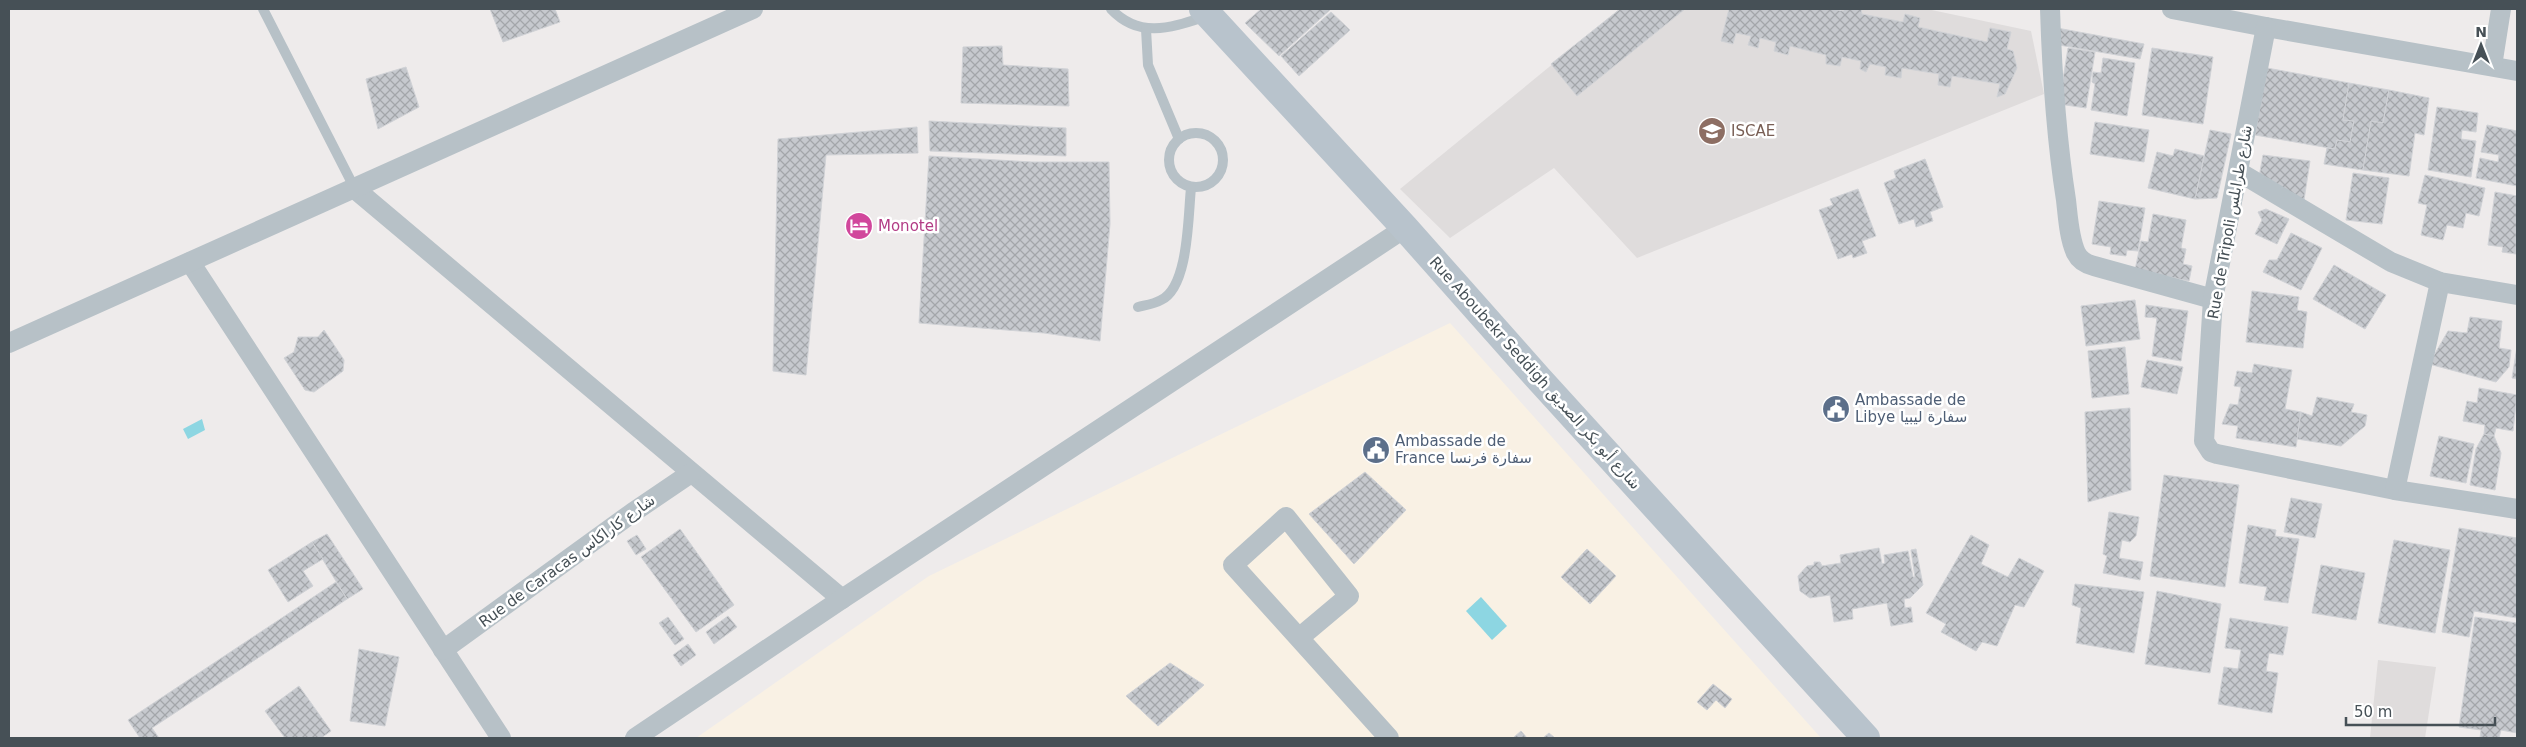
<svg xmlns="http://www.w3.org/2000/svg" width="2526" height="747" font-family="'DejaVu Sans',Cairo,sans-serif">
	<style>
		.commercial { fill: #f9f1e4 }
		.education { fill: #dfdcdc }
		.water { fill: #8dd6e2 }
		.building { fill: url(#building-cross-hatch); stroke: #d0d2d6 }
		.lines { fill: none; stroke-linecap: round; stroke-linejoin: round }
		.lane { stroke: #b7c1c7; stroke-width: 10 }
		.street { stroke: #b7c1c7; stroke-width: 20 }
		.secondary { stroke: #b8c3cc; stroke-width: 28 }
		.labels { text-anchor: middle; stroke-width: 5; stroke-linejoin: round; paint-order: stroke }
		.education-label { font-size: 15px; fill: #785e54; stroke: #fff; text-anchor: start }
		.street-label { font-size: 15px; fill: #465056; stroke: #fff }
		.hotel-label { font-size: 15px; fill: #b23c85; stroke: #fff; text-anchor: start }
		.service-label { font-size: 15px; fill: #4e5e75; stroke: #fff; text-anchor: start }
	</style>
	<defs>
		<pattern id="building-cross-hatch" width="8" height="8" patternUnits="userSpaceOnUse" patternTransform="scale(1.25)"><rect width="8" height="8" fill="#c6c9ce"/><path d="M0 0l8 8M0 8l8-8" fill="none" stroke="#a3a6aa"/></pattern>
	</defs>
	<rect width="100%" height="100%" fill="#eeebeb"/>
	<!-- commercial -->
	<polygon class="commercial" points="1450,323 1821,738 696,738 929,576"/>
	<!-- education -->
	<g class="education">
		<polygon points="1620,9 1927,9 2031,31 2044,94 1637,258 1554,168 1450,238 1400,189"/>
		<polygon points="2378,660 2436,667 2425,738 2370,738"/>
	</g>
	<!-- water -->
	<g class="water">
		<polygon points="202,419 205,430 188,439 183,429"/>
		<polygon points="1481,597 1507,626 1492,640 1466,611"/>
	</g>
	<!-- building -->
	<g class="building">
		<polygon points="490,9 555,9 560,22 503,42"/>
		<polygon points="1261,9 1331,9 1279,56 1245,23"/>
		<polygon points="1620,9 1685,9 1577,96 1551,64"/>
		<polygon points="1729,9 1833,9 1843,11 1844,9 1861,9 1862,14 1903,22 1905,14 1920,18 1918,27 1987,42 1990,28 2011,32 2007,49 2013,51 2017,68 2005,94 1997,97 2000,84 1952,76 1950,87 1938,85 1939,74 1902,68 1901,78 1885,75 1886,67 1870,64 1866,72 1860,69 1861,61 1842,57 1840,66 1826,64 1826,55 1790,46 1788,55 1774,51 1776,42 1760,38 1758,48 1748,45 1751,36 1736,33 1733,44 1721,41"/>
		<polygon points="1331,12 1350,30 1299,76 1281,56"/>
		<polygon points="2057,28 2144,44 2140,59 2059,45"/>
		<polygon points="1002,46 1003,65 1068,69 1069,106 961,103 963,47"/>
		<polygon points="2068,48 2095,52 2086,108 2059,104"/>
		<polygon points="2152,48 2213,57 2203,124 2142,115"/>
		<polygon points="2103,58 2135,63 2127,116 2091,110 2095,84 2092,82 2093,72 2101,73"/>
		<polygon points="406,67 419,107 378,129 366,79"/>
		<polygon points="2267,68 2349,83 2343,120 2354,121 2350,142 2337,140 2335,149 2255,135"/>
		<polygon points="2349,83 2389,90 2383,123 2371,121 2363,170 2324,164 2327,148 2335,149 2337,140 2350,142 2354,121 2343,120"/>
		<polygon points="2389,90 2429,98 2424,135 2415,133 2409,176 2363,170 2371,121 2383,123"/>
		<polygon points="2437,107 2478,113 2476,132 2462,130 2461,139 2476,141 2471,177 2428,170"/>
		<polygon points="929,121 1066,128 1066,156 930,151"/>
		<polygon points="2095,122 2149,130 2144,162 2090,154"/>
		<polygon points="2487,125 2517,131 2517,186 2476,178 2480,158 2498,162 2499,155 2481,152"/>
		<polygon points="917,127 918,153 826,155 806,375 773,371 778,139"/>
		<polygon points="2210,130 2231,134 2217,198 2195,199"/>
		<polygon points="2175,149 2204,156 2195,199 2148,188 2157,152 2173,156"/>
		<polygon points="2263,155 2310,161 2304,200 2259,177"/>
		<polygon points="929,156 1032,162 1109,162 1110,224 1100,341 1044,333 919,323"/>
		<polygon points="1925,159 1943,207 1930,212 1933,221 1916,227 1914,219 1899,224 1884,183 1896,178 1894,171"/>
		<polygon points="2353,173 2389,178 2382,224 2346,220"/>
		<polygon points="2425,175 2485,188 2479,216 2466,213 2463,228 2447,225 2443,240 2421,235 2427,205 2418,203"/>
		<polygon points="1858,189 1876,236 1862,241 1867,253 1853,258 1852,254 1838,259 1819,210 1833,205 1830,199"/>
		<polygon points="2495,192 2517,196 2516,254 2502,252 2503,247 2488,245"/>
		<polygon points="2099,201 2145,208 2138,251 2127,250 2126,256 2110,254 2111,247 2092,244"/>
		<polygon points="2266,209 2289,219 2277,244 2255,234 2262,220 2258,212"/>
		<polygon points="2153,214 2186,220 2181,248 2186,249 2183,264 2192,266 2189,281 2135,270 2141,241 2148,242"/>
		<polygon points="2291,233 2322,248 2301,290 2263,272 2269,260 2277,260"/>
		<polygon points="2334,265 2386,295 2365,329 2313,299"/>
		<polygon points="2252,291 2299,297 2297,310 2307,312 2303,348 2246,342"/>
		<polygon points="2135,300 2140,339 2086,346 2081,306"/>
		<polygon points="2146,305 2188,311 2181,361 2152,356 2157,318 2145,317"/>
		<polygon points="2470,317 2502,321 2499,348 2511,350 2509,367 2496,382 2429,364 2448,331 2467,333"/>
		<polygon points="324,330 344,360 343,371 314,392 305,390 284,358 294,352 298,337 318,337"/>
		<polygon points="2125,347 2129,394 2092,398 2088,351"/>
		<polygon points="2517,347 2517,379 2512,378"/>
		<polygon points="2147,360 2183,367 2177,394 2141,387"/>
		<polygon points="2254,364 2292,370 2285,409 2301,412 2296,447 2236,438 2238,426 2222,424 2230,404 2238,405 2241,387 2234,386 2237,371 2252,373"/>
		<polygon points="2479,388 2517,395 2513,431 2496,428 2494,436 2484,434 2485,425 2463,421 2467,401 2477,403"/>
		<polygon points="2317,397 2354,404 2351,412 2367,415 2365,426 2341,446 2297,439 2301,412 2312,416"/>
		<polygon points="2130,408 2131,490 2088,502 2085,412"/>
		<polygon points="2484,434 2494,436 2501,453 2495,490 2470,485 2476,449"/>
		<polygon points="2439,436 2474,444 2466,483 2430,476"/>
		<polygon points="1365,472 1406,510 1354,564 1309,514"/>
		<polygon points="2164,475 2239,485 2225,587 2150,576"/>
		<polygon points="2291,498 2322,504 2315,538 2284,532"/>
		<polygon points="2109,512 2139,517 2136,536 2130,542 2122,540 2119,558 2143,562 2140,580 2103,573 2107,556 2103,554"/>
		<polygon points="2248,525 2276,530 2275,536 2299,539 2288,603 2264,600 2267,587 2239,583"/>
		<polygon points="2459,528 2517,538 2517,618 2474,611 2469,637 2442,632"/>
		<polygon points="680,529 734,605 696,632 641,557"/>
		<polygon points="327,534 363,589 347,599 312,542"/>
		<polygon points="637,535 646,549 636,555 627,541"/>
		<polygon points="1971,535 1989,545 1981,564 2008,577 2019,558 2044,571 2024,607 2015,605 1997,646 1982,642 1976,651 1941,632 1946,624 1926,613"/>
		<polygon points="2394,540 2450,550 2435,633 2378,623"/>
		<polygon points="312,542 323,559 303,571 313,586 288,602 268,570"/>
		<polygon points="1879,548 1882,564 1885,563 1884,555 1908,551 1913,577 1915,577 1911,550 1916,549 1923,585 1910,598 1904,599 1905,608 1911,607 1913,622 1891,626 1887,603 1852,609 1853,619 1834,622 1830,595 1810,598 1800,591 1798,576 1807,566 1814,565 1814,562 1820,562 1822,566 1841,563 1840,555"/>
		<polygon points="1587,549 1616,576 1590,604 1561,577"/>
		<polygon points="2321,565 2365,573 2356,620 2312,613"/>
		<polygon points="336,582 347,599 152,728 159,738 140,738 128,720"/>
		<polygon points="2075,584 2144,592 2134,653 2076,643 2081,608 2072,605"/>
		<polygon points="2157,591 2221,604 2210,673 2145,664"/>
		<polygon points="728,616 737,627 714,644 706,632"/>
		<polygon points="668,617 684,639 675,645 659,623"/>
		<polygon points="2475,617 2517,623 2517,733 2501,730 2499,738 2480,738 2481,730 2459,727"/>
		<polygon points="2230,618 2288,627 2283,655 2269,653 2266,671 2278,673 2272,713 2218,704 2224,667 2238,669 2241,650 2225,648"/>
		<polygon points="688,644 696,655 681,666 673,655"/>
		<polygon points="359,649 399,657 385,726 350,721"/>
		<polygon points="1170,663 1204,685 1158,726 1126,696"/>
		<polygon points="1713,684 1732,699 1725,708 1716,700 1707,710 1697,702"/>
		<polygon points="299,686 331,731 321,738 285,738 265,711"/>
		<polygon points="1521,731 1527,738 1513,738"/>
		<polygon points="1549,733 1555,738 1543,738"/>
	</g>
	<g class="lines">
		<!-- lane -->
		<g class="lane">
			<polyline points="263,9 355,189"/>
			<path d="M 1111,9 C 1140,40 1173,27 1207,16"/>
			<polyline points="1146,29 1148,65 1179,139"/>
			<circle cx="1196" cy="160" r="27"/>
			<path d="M 1138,307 C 1146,305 1154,304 1161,300 C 1189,287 1188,215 1191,188"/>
		</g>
		<!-- street -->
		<g class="street">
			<path d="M 2050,9 C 2052,73 2056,136 2066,200 C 2068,217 2069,238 2076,253 C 2080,261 2086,264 2094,266 L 2213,299"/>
			<polyline points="2172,9 2266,27 2517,71"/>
			<polyline points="2266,27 2213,299 2204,441 2211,452 2217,454 2395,490 2517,509"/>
			<polyline points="2492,66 2501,9"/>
			<polyline points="2239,172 2391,262 2440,282 2517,295"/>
			<polyline points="355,189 842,599"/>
			<polyline points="190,262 501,738"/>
			<polyline points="9,343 753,9"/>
			<polyline points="2395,490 2440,282"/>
			<polyline points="1299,638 1349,596 1286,517 1233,565 1389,738"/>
			<polyline points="443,650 632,513 691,473"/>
			<polyline points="635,738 842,599 1405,228"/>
		</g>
		<!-- secondary -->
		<polyline class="secondary" points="1203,9 1405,228 1539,379 1866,738"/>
	</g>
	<!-- icons -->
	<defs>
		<g id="university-disc" transform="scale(1.4375)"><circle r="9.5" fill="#8d6e63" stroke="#fff"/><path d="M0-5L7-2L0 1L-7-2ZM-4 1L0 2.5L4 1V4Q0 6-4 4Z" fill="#fff"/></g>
		<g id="hotel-disc" transform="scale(1.4375)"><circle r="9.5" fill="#d1479c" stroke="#fff"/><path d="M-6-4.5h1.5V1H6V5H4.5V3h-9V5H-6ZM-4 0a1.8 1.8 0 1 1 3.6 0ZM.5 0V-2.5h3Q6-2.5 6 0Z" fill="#fff"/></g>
		<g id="civic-disc" transform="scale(1.4375)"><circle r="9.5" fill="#5c6f8a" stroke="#fff"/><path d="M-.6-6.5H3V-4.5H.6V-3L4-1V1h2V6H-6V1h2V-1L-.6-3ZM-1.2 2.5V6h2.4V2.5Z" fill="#fff"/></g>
	</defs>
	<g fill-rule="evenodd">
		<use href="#university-disc" x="1712" y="131"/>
		<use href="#hotel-disc" x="859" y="226"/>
		<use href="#civic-disc" x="1836" y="409"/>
		<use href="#civic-disc" x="1376" y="450"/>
	</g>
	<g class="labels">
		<!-- education labels -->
		<g class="education-label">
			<text x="1731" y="136">ISCAE</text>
		</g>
		<!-- street labels -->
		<g class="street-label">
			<text transform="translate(2230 222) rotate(-80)" y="5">Rue de Tripoli شارع طرابلس</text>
			<text transform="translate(1535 373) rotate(48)" y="5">Rue Aboubekr Seddigh شارع أبو بكر الصديق</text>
			<text transform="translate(567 561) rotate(-36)" y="5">Rue de Caracas شارع كاراكاس</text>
		</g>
		<!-- hotel labels -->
		<g class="hotel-label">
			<text x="878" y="231">Monotel</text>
		</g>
		<!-- service labels -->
		<g class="service-label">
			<text x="1855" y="405">Ambassade de<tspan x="1855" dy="17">Libye سفارة ليبيا</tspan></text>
			<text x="1395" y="446">Ambassade de<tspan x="1395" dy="17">France سفارة فرنسا</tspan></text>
		</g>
	</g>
	<!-- border -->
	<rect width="2526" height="747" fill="none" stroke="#465056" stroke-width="20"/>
	<!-- north arrow -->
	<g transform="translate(2481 45)" stroke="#ffffff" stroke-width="4" paint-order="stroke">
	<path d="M0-4L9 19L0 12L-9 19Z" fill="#465056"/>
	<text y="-8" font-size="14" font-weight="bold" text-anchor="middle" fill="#465056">N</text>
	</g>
	<!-- scale -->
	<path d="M2346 717v8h149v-8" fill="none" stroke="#465056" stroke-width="2.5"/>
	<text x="2354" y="717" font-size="15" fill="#465056" stroke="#ffffff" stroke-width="4" paint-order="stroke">50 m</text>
</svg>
